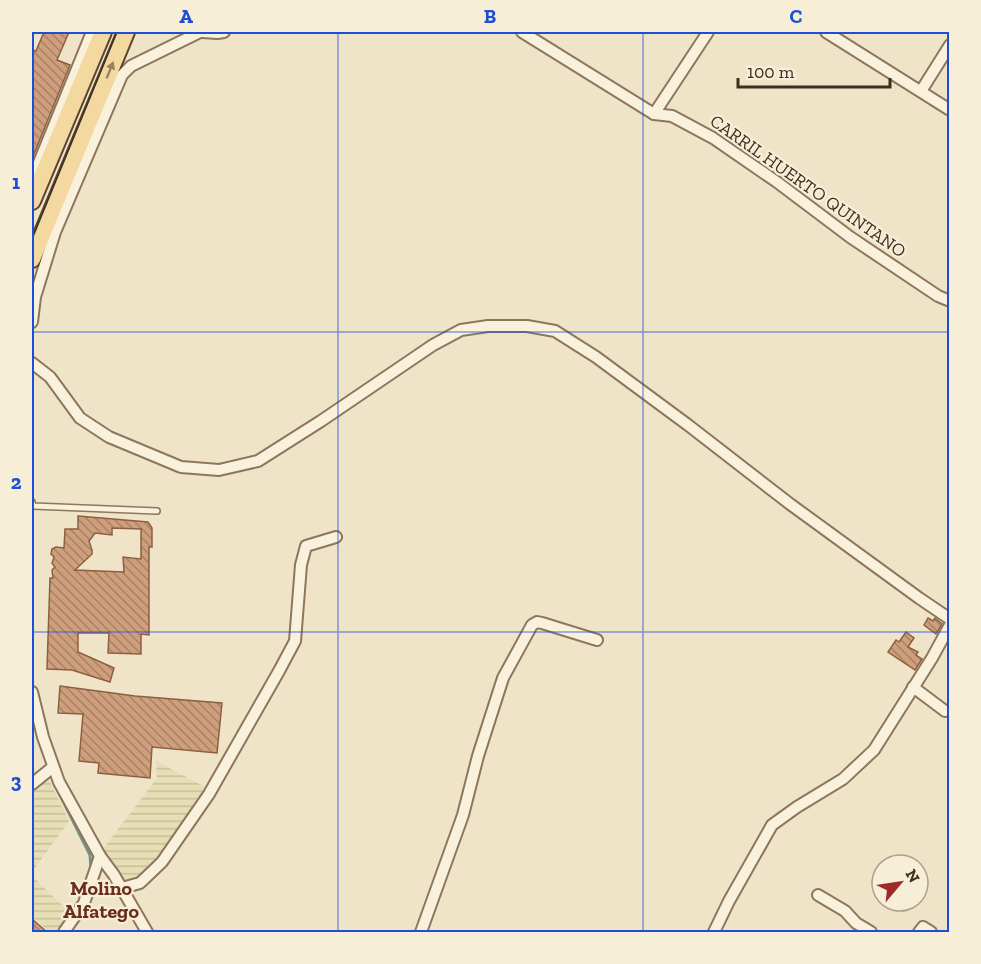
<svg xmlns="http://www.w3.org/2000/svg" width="981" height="964" font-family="'Zilla Slab',serif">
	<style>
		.farmland { fill: url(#farmland-rules) }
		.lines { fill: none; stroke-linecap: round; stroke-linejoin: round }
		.stream { stroke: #6f938a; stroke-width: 3 }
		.building { fill: url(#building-back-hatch); stroke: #8d5f41; stroke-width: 1.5; fill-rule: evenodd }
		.lane-casing { stroke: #8d765c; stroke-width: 8 }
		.street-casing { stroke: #8d765c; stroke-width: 14 }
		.primary-casing { stroke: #5b4430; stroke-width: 20 }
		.lane { stroke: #faf1dc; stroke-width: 5 }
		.street { stroke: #faf1dc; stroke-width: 10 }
		.primary { stroke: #f3d9a0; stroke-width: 16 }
		.tram { stroke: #3d2e20; stroke-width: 1.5 }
		.oneway { fill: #988460 }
		.grid { fill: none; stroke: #1d4ed8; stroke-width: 1.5; stroke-opacity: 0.55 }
		.labels { text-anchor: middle; stroke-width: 4.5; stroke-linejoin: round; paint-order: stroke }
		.street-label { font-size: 18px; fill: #3d2e20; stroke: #f7eed8 }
		.neighbourhood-label { font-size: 20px; font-weight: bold; fill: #6b2e1e; stroke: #f7eed8 }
		.neatline { fill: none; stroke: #1d4ed8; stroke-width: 2 }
		.grid-label { font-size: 20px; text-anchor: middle; font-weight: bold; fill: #1d4ed8 }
	</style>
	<defs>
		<pattern id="farmland-rules" width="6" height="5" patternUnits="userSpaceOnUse" patternTransform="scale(1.5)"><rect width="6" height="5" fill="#e6deb5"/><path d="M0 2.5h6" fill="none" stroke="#c6bf9b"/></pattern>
		<pattern id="building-back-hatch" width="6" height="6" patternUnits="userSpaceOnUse" patternTransform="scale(1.5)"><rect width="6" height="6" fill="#cf9f7d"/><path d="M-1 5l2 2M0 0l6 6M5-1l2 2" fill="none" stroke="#a98266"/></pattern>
	</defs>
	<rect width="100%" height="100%" fill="#f0e4c8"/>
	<!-- farmland -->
	<g class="farmland">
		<polygon points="156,761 205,787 157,861 138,879 122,883 103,849 157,778"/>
		<polygon points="47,776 69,821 32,872 32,788"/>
		<polygon points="32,876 70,913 56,932 50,932 32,917"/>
	</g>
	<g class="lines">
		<!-- stream -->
		<polyline class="stream" points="59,793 90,855 91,869"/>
	</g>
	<!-- building -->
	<g class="building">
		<polygon points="44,32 69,32 57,60 70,65 32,159 32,50 36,51"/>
		<path d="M 78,516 L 148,522 L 152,528 L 152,547 L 149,547 L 149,635 L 141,634 L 141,654 L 108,653 L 109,633 L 78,633 L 78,652 L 114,668 L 110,682 L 72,670 L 47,669 L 50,578 L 53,578 L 52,570 L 55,567 L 52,563 L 54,557 L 51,554 L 52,549 L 56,547 L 64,548 L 65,529 L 78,529 ZM 112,528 L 141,529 L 141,559 L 123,557 L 124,572 L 75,570 L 92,554 L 92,550 L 89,541 L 95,533 L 112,535 Z"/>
		<polygon points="928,618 933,621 935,618 942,624 936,634 924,625"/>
		<polygon points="906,632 914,638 908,647 918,652 916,655 922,659 915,670 888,652 896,640 899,642"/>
		<polygon points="60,686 135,696 222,703 217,753 152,747 150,778 98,773 99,763 79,761 83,714 58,713"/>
		<polygon points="32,919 48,933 32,933"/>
	</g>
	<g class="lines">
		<!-- lane casing -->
		<g class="lane-casing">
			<polyline id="lane" points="32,502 33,506 157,511"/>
		</g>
		<!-- street casing -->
		<g class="street-casing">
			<g id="street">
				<polyline points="202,32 217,33 224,32"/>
				<polyline points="522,32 654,114 672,116 713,138 777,182 850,237 938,296 950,301"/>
				<polyline points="826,32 950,110"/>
				<polyline points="921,91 950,45"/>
				<polyline points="654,114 708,32"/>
				<polyline points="32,180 92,32"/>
				<polyline points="32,322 35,297 55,232 122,75 131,66 200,32"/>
				<polyline points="32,363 50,377 80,418 109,437 181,467 219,470 258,461 321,421 433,345 461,330 488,326 527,326 555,331 596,357 688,425 790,504 919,598 950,619"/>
				<polyline points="913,687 945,711"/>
				<polyline points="32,692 43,737 59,782 100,856 114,875 147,932"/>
				<polyline points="32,784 53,767"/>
				<polyline points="122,888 140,883 162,862 209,794 279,671 295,641 301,565 306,546 336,537"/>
				<polyline points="818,895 845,911 856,923 871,932"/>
				<polyline points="64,932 84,903 100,856"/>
				<polyline points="421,932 463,815 478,756 503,678 532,625 537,622 542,623 597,640"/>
				<polyline points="714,932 729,901 772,825 797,807 843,779 874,750 932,658 950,625"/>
				<polyline points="919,932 923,927 931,932"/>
			</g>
		</g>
		<!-- primary casing -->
		<g class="primary-casing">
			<g id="primary">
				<polyline points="32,201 103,32"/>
				<polyline points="32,259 126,32"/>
			</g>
		</g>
		<!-- lane -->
		<use href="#lane" class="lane"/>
		<!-- street -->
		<use href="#street" class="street"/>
		<!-- primary -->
		<use href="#primary" class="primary"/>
		<!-- tram -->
		<polyline class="tram" points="32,239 117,32"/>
	</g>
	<!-- one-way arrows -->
	<defs><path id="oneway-solid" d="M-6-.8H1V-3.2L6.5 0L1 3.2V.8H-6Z" transform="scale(1.5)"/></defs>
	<use class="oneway" href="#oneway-solid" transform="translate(110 70) rotate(-68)"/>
	<!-- grid -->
	<path class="grid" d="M 338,32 L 338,932M 643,32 L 643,932M 32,332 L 950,332M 32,632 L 950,632"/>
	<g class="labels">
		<!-- street labels -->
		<g class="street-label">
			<text transform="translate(808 186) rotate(35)" y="6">CARRIL HUERTO QUINTANO</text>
		</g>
		<!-- neighbourhood labels -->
		<g class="neighbourhood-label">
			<text x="101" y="895">Molino<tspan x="101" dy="23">Alfatego</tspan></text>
		</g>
	</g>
	<!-- border -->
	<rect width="981" height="964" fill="none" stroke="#f7eed8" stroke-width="66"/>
	<!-- north arrow -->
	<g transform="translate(900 883) rotate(61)"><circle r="28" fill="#f7eed8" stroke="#ada18e" stroke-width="1.5"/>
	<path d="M0-4.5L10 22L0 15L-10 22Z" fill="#9e2a2b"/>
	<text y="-9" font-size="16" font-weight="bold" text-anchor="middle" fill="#3d2e20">N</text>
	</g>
	<!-- scale -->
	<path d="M738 78v9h152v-9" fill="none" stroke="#3d2e20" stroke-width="3"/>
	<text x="747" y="78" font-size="18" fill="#3d2e20" stroke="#f7eed8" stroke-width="4.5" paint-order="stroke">100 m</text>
	<rect x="33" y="33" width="915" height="898" class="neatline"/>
	<g class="grid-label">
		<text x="186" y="23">A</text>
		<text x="490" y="23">B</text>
		<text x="796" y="23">C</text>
		<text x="16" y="189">1</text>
		<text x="16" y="489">2</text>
		<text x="16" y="788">3</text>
	</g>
</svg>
